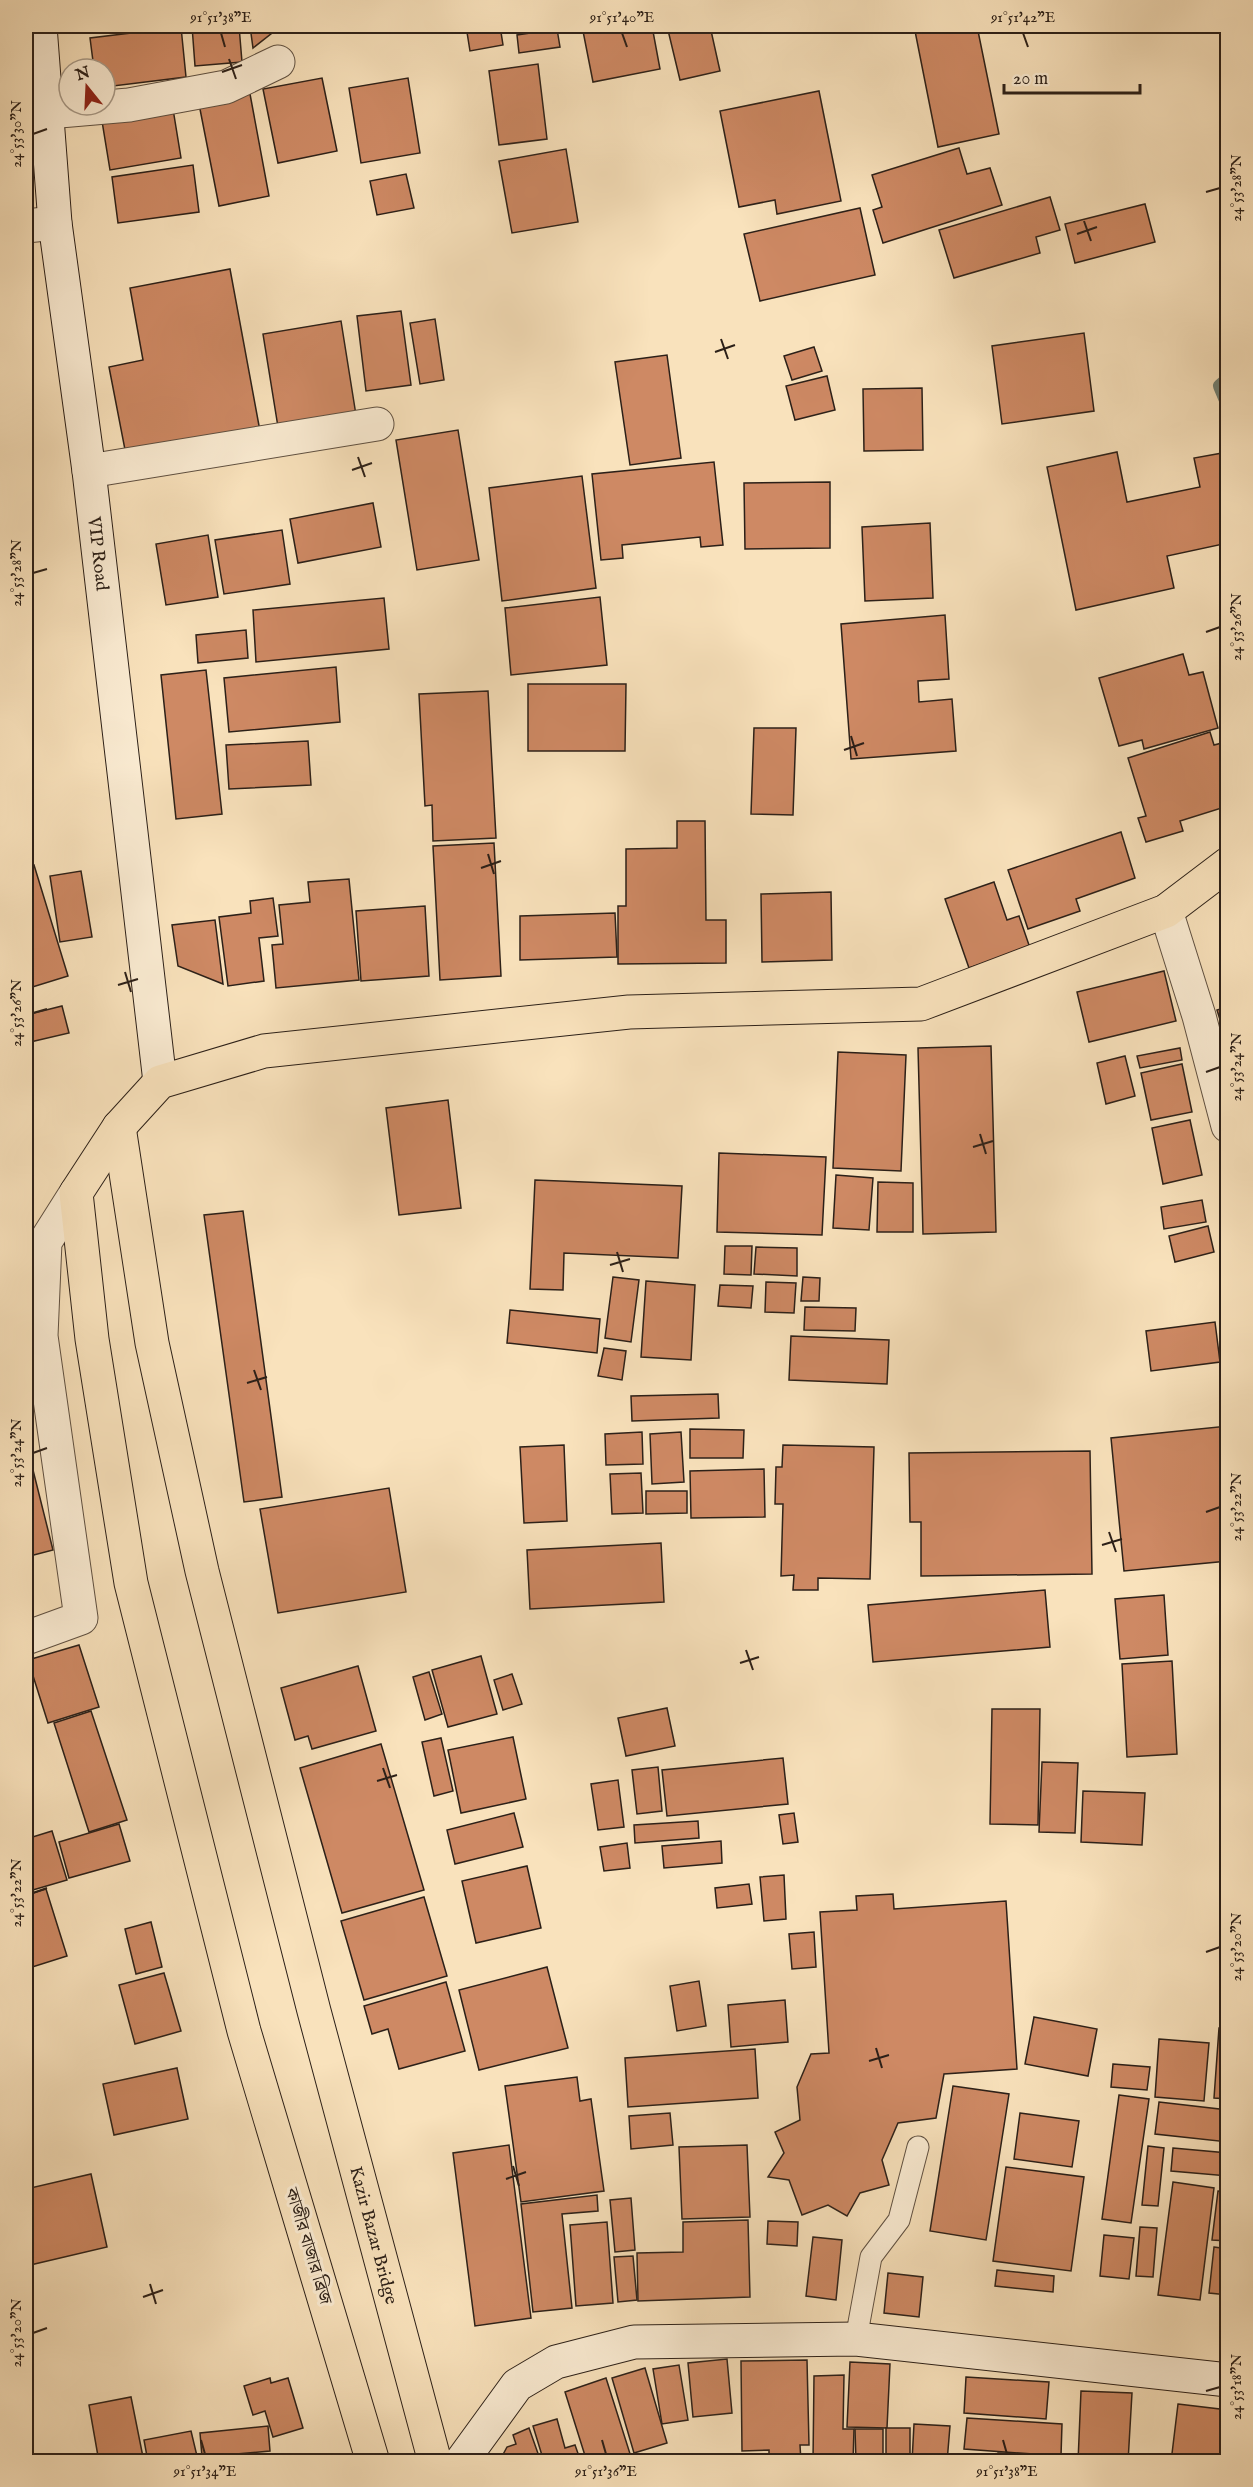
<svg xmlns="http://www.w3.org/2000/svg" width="1253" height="2487" font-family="'IM FELL English','Noto Serif Bengali',serif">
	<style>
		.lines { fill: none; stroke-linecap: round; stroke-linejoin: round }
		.stream { stroke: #707f73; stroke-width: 14 }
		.building { fill: #ce8964; stroke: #2c2018; stroke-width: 1.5 }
		.lane-casing { stroke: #5f5041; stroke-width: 23 }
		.street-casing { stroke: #5f5041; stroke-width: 35 }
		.secondary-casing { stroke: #2c2018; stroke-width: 35 }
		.primary-casing { stroke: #2c2018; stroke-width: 35 }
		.lane { stroke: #fbecd3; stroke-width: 21 }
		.street { stroke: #fbecd3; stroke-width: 33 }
		.secondary { stroke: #fbecd3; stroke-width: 33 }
		.primary { stroke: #f9e2bc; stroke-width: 33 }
		.ticks { fill: none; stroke: #2c2018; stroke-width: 2 }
		.labels { text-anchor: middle; stroke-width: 6; stroke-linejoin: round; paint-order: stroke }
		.street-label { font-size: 18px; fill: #2c2018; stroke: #fbecd3 }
		.neatline { fill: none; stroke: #2c2018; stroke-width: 2 }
		.ticks-label { font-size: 15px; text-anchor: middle; fill: #2c2018 }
	</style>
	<rect width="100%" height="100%" fill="#f9e2bc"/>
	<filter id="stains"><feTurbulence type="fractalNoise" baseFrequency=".00333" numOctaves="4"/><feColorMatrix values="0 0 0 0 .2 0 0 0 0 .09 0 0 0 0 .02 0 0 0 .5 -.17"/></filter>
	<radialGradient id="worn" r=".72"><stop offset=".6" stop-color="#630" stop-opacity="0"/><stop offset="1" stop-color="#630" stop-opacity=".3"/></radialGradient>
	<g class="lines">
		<!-- stream -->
		<polyline class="stream" points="1228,379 1220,386 1228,405"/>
	</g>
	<!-- building -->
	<g class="building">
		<polygon points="192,26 239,26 242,62 195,66"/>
		<polygon points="250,26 281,26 253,48"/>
		<polygon points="466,26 500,26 503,45 470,51"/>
		<polygon points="582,26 652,26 660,69 593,82"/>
		<polygon points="667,26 710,26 720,71 680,80"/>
		<polygon points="914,26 977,26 999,134 938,147"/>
		<polygon points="181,27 186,77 105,87 105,69 94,69 90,38"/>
		<polygon points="557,29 560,47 519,53 517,35"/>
		<polygon points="538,64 547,139 499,145 489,71"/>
		<polygon points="322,78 337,151 278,163 263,89"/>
		<polygon points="408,78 420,153 361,163 349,88"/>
		<polygon points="819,91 841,201 777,214 775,200 739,207 720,111"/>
		<polygon points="250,94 269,196 219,206 199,104"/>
		<polygon points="173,109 181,158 110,170 102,121"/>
		<polygon points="959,148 967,174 990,168 1002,205 883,243 873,210 882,207 872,175"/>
		<polygon points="566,149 578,222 512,233 499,161"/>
		<polygon points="193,165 199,212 118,223 112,177"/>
		<polygon points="406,174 414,208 377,215 370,181"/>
		<polygon points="1050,197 1060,230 1036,237 1040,253 954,278 939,230"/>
		<polygon points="1145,204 1155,242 1075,263 1065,224"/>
		<polygon points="860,208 875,275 760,301 744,234"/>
		<polygon points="230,269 260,431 126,455 109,367 143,360 130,288"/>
		<polygon points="401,311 411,385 366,391 357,316"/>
		<polygon points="435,319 444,380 420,384 410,323"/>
		<polygon points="341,321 356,415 278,427 263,334"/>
		<polygon points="1084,333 1094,411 1002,424 992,346"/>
		<polygon points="814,347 822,371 792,380 784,356"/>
		<polygon points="667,355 681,458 630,465 615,362"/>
		<polygon points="827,376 835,410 795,420 786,386"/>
		<polygon points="922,388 923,450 864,451 863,389"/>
		<polygon points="458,430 479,560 417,570 396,440"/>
		<polygon points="1117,452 1127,502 1200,487 1194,458 1228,452 1228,543 1167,556 1174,588 1076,610 1047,467"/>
		<polygon points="714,462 723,545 701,547 700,537 622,545 623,558 601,560 592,474"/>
		<polygon points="582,476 596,588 502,601 489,488"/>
		<polygon points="830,482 830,548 745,549 744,483"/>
		<polygon points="373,503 381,547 298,563 290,519"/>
		<polygon points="930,523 933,598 865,601 862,527"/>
		<polygon points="282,530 290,584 224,594 215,540"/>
		<polygon points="208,535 218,597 166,605 156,544"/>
		<polygon points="600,597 607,665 511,675 505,608"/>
		<polygon points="384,598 389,649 256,662 253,610"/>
		<polygon points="945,615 949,679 918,681 919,702 952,699 956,751 851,759 841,624"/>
		<polygon points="246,630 248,658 198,663 196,635"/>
		<polygon points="1183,654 1189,675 1203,672 1218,728 1144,749 1142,740 1119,746 1099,678"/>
		<polygon points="336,667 340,722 229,732 224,678"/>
		<polygon points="206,670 222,814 176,819 161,675"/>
		<polygon points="528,684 626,684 625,751 528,751"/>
		<polygon points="488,691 496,838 433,841 432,805 425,806 419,694"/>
		<polygon points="754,728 796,728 793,815 751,814"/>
		<polygon points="1210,732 1214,745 1222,743 1228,759 1228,806 1180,821 1183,831 1146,842 1138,818 1146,816 1128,758"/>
		<polygon points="308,741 311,785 229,789 226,745"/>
		<polygon points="26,789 29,789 32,830 26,831"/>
		<polygon points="677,821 705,821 706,920 726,920 726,963 618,964 618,906 626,906 626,849 677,848"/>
		<polygon points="1121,832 1135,878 1076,899 1080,911 1028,929 1008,870"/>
		<polygon points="494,843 501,976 440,980 433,846"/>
		<polygon points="34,865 68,976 26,989 26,868"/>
		<polygon points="81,871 92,937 60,942 50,876"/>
		<polygon points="349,879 359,980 276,988 272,945 283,944 279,905 310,902 308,882"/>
		<polygon points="994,882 1007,920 1019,916 1030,948 969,968 945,899"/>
		<polygon points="831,892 832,960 762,962 761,894"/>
		<polygon points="273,898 278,936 259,938 264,981 228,986 219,917 251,913 250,901"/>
		<polygon points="425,906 429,976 361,981 356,911"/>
		<polygon points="615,913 617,957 520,960 520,916"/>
		<polygon points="215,920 223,984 178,966 172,925"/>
		<polygon points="1164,971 1176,1021 1089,1042 1077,992"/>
		<polygon points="62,1006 69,1033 26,1043 26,1015"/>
		<polygon points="1228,1007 1228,1045 1217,1010"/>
		<polygon points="991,1046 996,1232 923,1234 918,1048"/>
		<polygon points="1180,1048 1182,1060 1140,1068 1137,1056"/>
		<polygon points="838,1052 906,1055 901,1171 833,1168"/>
		<polygon points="1125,1056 1135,1096 1106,1104 1097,1063"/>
		<polygon points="1182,1064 1192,1112 1151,1120 1141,1073"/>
		<polygon points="448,1100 461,1208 399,1215 386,1108"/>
		<polygon points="1190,1120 1202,1175 1163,1184 1152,1128"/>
		<polygon points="719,1153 826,1157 822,1235 717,1232"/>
		<polygon points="836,1175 873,1178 869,1230 833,1228"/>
		<polygon points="535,1180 682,1186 678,1258 564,1253 563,1290 530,1289"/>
		<polygon points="878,1182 913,1183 913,1232 877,1232"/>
		<polygon points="1202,1200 1206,1222 1164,1229 1161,1207"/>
		<polygon points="243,1211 282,1497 244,1502 204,1215"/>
		<polygon points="1208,1226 1214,1252 1175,1262 1169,1236"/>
		<polygon points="725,1246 752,1246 751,1275 724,1274"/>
		<polygon points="756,1247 797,1248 797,1276 754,1274"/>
		<polygon points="613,1277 639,1280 631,1342 605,1338"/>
		<polygon points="803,1277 820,1278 819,1301 801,1301"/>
		<polygon points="646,1281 695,1285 691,1360 641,1357"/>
		<polygon points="766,1282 796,1283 794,1313 765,1312"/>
		<polygon points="720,1285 753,1286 751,1308 718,1306"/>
		<polygon points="805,1307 856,1308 855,1331 804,1330"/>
		<polygon points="510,1310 600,1319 597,1353 507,1343"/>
		<polygon points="1215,1322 1220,1362 1151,1371 1146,1331"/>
		<polygon points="791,1336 889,1340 887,1384 789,1380"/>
		<polygon points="604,1348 626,1351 622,1380 598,1376"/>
		<polygon points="718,1394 719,1418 632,1421 631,1396"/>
		<polygon points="1228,1426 1228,1561 1124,1571 1111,1438"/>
		<polygon points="690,1429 744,1430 743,1458 690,1458"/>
		<polygon points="642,1432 643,1464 606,1465 605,1434"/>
		<polygon points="681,1432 684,1482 652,1484 650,1434"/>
		<polygon points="26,1442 53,1550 26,1557"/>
		<polygon points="564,1445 567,1521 524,1523 520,1447"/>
		<polygon points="783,1445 874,1447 870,1579 818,1578 818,1590 793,1590 794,1575 781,1576 783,1504 775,1504 776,1467 782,1467"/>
		<polygon points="1090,1451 1092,1574 921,1576 921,1522 910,1522 909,1453"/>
		<polygon points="764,1469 765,1517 691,1518 690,1471"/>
		<polygon points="641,1473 643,1513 612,1514 610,1474"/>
		<polygon points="389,1488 406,1592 278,1613 260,1509"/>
		<polygon points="646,1491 687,1491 687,1513 646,1514"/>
		<polygon points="661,1543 664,1602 530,1609 527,1550"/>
		<polygon points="1045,1590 1050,1647 873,1662 868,1605"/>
		<polygon points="1164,1595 1168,1655 1120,1659 1115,1599"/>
		<polygon points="79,1645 99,1707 48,1723 28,1660"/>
		<polygon points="481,1656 497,1714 448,1727 432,1670"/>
		<polygon points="1172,1661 1177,1754 1127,1757 1122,1664"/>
		<polygon points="358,1666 376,1731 312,1749 308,1736 295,1740 281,1688"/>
		<polygon points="429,1672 442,1714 425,1720 413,1677"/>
		<polygon points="512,1674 522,1704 503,1710 494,1680"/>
		<polygon points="667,1708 675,1746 626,1756 618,1718"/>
		<polygon points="992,1709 1040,1709 1038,1825 990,1824"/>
		<polygon points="91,1711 127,1820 89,1832 54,1723"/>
		<polygon points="513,1737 526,1799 461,1813 448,1750"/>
		<polygon points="441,1738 453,1791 434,1796 422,1742"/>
		<polygon points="381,1744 424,1890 342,1913 300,1768"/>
		<polygon points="783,1758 788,1804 667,1816 662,1770"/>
		<polygon points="1042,1762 1078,1763 1075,1833 1039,1832"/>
		<polygon points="658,1767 662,1811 637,1814 632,1770"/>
		<polygon points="618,1780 624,1827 598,1830 591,1784"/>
		<polygon points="1083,1791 1145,1793 1142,1845 1081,1842"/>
		<polygon points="514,1813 523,1847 455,1864 447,1830"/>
		<polygon points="794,1813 798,1842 783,1844 779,1815"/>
		<polygon points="698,1821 699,1838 635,1843 634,1825"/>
		<polygon points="119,1824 130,1861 69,1878 59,1842"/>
		<polygon points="52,1831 67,1880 26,1892 26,1839"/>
		<polygon points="721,1841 722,1863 664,1868 662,1846"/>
		<polygon points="627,1843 630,1868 604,1871 600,1847"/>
		<polygon points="527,1866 541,1928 476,1943 462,1881"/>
		<polygon points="784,1875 786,1919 764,1921 760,1877"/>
		<polygon points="749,1884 752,1904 717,1908 715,1888"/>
		<polygon points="46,1889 67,1956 26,1969 26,1895"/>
		<polygon points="893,1894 894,1909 1006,1901 1017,2069 944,2074 936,2118 898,2123 882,2160 889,2185 860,2193 847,2216 828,2205 802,2215 789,2180 768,2177 784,2153 775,2132 800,2120 797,2087 811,2054 829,2053 820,1912 857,1910 856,1896"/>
		<polygon points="424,1897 447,1976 364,2000 341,1921"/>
		<polygon points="151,1922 162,1967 136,1974 125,1929"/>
		<polygon points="814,1932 816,1967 792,1969 789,1934"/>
		<polygon points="547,1967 568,2048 479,2070 459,1990"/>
		<polygon points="164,1973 181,2031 135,2044 119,1985"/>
		<polygon points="699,1981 706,2026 677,2031 670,1986"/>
		<polygon points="446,1982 465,2051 399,2069 388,2029 372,2034 364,2006"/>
		<polygon points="785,2000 788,2042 731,2047 728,2005"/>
		<polygon points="1034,2017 1097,2029 1088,2076 1025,2064"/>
		<polygon points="1219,2028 1228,2029 1228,2099 1214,2098"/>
		<polygon points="1159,2039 1209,2043 1204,2101 1155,2097"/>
		<polygon points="755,2049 758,2098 628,2107 625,2058"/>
		<polygon points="1113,2064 1150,2067 1147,2090 1111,2087"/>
		<polygon points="177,2068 188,2119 114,2135 103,2084"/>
		<polygon points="577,2077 580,2101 591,2099 604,2191 521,2202 505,2086"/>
		<polygon points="953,2086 1009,2094 986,2240 930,2231"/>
		<polygon points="1119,2095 1149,2099 1131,2223 1102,2219"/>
		<polygon points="1159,2102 1228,2110 1228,2142 1155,2134"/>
		<polygon points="670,2113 673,2145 631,2149 629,2116"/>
		<polygon points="1020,2113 1079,2121 1072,2167 1014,2159"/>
		<polygon points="509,2145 531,2318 475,2326 453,2153"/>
		<polygon points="747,2145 750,2217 682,2219 679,2147"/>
		<polygon points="1148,2146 1164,2148 1158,2206 1142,2205"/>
		<polygon points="1173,2148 1228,2153 1228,2176 1171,2171"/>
		<polygon points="1006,2167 1084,2177 1071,2271 993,2261"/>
		<polygon points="91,2174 107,2247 26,2266 26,2189"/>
		<polygon points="1173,2182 1214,2188 1200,2300 1158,2295"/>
		<polygon points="1218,2191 1228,2192 1228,2241 1212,2240"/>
		<polygon points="597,2195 598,2211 562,2214 572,2308 533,2312 521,2204"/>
		<polygon points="631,2198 635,2250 615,2252 610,2200"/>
		<polygon points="748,2220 750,2297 638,2301 637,2253 683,2252 683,2222"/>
		<polygon points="768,2221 798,2222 797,2246 767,2244"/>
		<polygon points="607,2222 613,2303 576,2306 570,2225"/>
		<polygon points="1140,2227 1157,2228 1153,2277 1136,2276"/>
		<polygon points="1104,2235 1134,2238 1129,2279 1100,2276"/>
		<polygon points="813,2237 842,2240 836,2300 806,2296"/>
		<polygon points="1214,2247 1228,2249 1228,2295 1209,2293"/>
		<polygon points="633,2256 637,2300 618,2302 614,2257"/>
		<polygon points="997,2270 1054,2276 1053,2292 995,2286"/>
		<polygon points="888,2273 923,2277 919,2317 884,2313"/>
		<polygon points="727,2359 732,2413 693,2417 688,2363"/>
		<polygon points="807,2360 809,2445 800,2445 801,2462 769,2462 769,2450 742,2451 741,2361"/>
		<polygon points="850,2362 890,2364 887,2428 847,2427"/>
		<polygon points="679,2365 688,2420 662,2424 653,2369"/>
		<polygon points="645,2368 667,2443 634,2453 612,2378"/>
		<polygon points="844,2375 843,2429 854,2429 853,2462 813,2462 814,2376"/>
		<polygon points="966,2377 1049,2382 1046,2419 964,2413"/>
		<polygon points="270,2378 271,2383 288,2378 303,2428 273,2437 265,2411 253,2415 244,2386"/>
		<polygon points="606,2378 632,2460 628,2462 587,2462 565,2392"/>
		<polygon points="1081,2391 1132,2393 1128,2462 1078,2462"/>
		<polygon points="131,2397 144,2462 99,2462 89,2405"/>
		<polygon points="1178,2404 1228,2410 1227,2462 1171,2462"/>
		<polygon points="967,2418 1062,2424 1061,2456 964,2449"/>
		<polygon points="557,2419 565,2448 575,2445 581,2462 544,2462 533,2426"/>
		<polygon points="914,2424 950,2426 947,2462 912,2462"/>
		<polygon points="268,2426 270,2451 202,2457 200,2433"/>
		<polygon points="529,2428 541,2462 499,2462 507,2447 516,2444 513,2435"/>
		<rect x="886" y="2428" width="24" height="34"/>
		<polygon points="855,2429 883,2429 883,2462 856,2462"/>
		<polygon points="191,2431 197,2456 148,2462 144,2440"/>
		<polygon points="998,2453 1046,2455 1046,2462 997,2462"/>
		<polygon points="963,2455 992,2457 992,2462 962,2462"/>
	</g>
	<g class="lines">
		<!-- lane casing -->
		<g class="lane-casing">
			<polyline id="lane" points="856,2339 871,2257 899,2220 918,2147"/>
		</g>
		<!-- street casing -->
		<g class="street-casing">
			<g id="street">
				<polyline points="48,112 129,105 226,87 278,62"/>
				<polyline points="26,226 55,223"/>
				<polyline points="89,471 377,424"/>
				<polyline points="1166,911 1199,1016 1228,1126"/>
				<polyline points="26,1638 81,1618 41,1336 45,1242 76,1193"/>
			</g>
		</g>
		<!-- secondary casing -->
		<g class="secondary-casing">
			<g id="secondary">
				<path id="s1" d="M 40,26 L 55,223 L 89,471 L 160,1082"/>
				<polyline points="461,2462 517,2385 556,2362 634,2342 856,2339 1228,2380"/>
			</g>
		</g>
		<!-- primary casing -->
		<g class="primary-casing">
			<g id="primary">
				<path id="s2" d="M 119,1127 L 152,1343 L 202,1571 L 314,2011 L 435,2462"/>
				<polyline points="373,2462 244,2031 131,1583 92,1339 76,1193 119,1127 160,1082 264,1051 629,1012 921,1004 1166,911 1228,864"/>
			</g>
		</g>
		<!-- lane -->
		<use href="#lane" class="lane"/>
		<!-- street -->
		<use href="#street" class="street"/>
		<!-- secondary -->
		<use href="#secondary" class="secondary"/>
		<!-- primary -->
		<use href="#primary" class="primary"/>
	</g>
	<!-- ticks -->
	<path class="ticks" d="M 221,33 L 225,47M 622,33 L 627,47M 1023,33 L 1028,47M 229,59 L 236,79M 222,72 L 242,65M 33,134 L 47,129M 1206,192 L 1220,188M 1084,221 L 1091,241M 1077,234 L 1097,227M 721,339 L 728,359M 715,352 L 735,345M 358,457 L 365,477M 352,470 L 372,463M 33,573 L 47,569M 1206,632 L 1220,627M 851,736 L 857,756M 844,750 L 864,743M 488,854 L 494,874M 481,868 L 501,861M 125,972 L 131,992M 118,985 L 138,979M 33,1013 L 47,1009M 1206,1072 L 1220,1067M 980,1134 L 986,1154M 973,1147 L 993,1141M 617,1252 L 623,1272M 610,1265 L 630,1259M 254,1370 L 261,1390M 247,1383 L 267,1377M 33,1453 L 47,1448M 1206,1512 L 1220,1507M 1109,1532 L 1116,1552M 1102,1545 L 1122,1539M 746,1650 L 753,1670M 740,1663 L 759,1657M 383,1768 L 390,1788M 377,1781 L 397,1775M 33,1893 L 47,1888M 1206,1952 L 1220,1947M 876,2048 L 882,2068M 869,2061 L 889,2055M 513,2166 L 519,2186M 506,2179 L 526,2172M 150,2284 L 156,2304M 143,2297 L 163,2290M 33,2333 L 47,2328M 1206,2391 L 1220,2387M 201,2440 L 205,2454M 602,2440 L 606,2454M 1003,2440 L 1007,2454"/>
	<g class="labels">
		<!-- street labels -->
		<g class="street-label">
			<text dy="6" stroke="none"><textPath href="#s1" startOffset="531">VIP Road</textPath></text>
			<text dy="6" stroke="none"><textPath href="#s2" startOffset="1138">Kazir Bazar Bridge</textPath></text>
			<text transform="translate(309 2246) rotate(73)" y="6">কাজীর বাজার ব্রিজ</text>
		</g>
	</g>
	<!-- margin -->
	<rect width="1253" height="2487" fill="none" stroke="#f9e2bc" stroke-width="66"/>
	<!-- north arrow -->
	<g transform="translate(87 87) rotate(342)"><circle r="28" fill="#fbecd3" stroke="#a89a88" stroke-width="1.5"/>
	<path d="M0-4.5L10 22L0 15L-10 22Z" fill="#8f2418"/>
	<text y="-9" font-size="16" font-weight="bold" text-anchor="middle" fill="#2c2018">N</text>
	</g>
	<!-- scale -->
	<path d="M1004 84v9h136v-9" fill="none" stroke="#2c2018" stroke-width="3"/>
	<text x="1013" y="84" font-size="18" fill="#2c2018" stroke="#fbecd3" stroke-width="4.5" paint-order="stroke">20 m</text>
	<rect x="33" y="33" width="1187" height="2421" class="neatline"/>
	<g class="ticks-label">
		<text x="221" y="22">91°51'38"E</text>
		<text x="622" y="22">91°51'40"E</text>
		<text x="1023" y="22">91°51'42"E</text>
		<text transform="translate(16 134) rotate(-90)" y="5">24°53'30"N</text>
		<text transform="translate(1236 188) rotate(-90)" y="5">24°53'28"N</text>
		<text transform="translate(16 573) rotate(-90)" y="5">24°53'28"N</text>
		<text transform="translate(1236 627) rotate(-90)" y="5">24°53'26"N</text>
		<text transform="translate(16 1013) rotate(-90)" y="5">24°53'26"N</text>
		<text transform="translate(1236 1067) rotate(-90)" y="5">24°53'24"N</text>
		<text transform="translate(16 1453) rotate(-90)" y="5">24°53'24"N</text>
		<text transform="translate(1236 1507) rotate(-90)" y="5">24°53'22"N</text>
		<text transform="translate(16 1893) rotate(-90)" y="5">24°53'22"N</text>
		<text transform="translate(1236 1947) rotate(-90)" y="5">24°53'20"N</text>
		<text transform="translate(16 2333) rotate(-90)" y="5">24°53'20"N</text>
		<text transform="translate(1236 2387) rotate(-90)" y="5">24°53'18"N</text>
		<text x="205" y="2476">91°51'34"E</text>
		<text x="606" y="2476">91°51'36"E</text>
		<text x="1007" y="2476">91°51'38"E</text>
	</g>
	<rect width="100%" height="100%" filter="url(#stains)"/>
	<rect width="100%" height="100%" fill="url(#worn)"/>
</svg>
